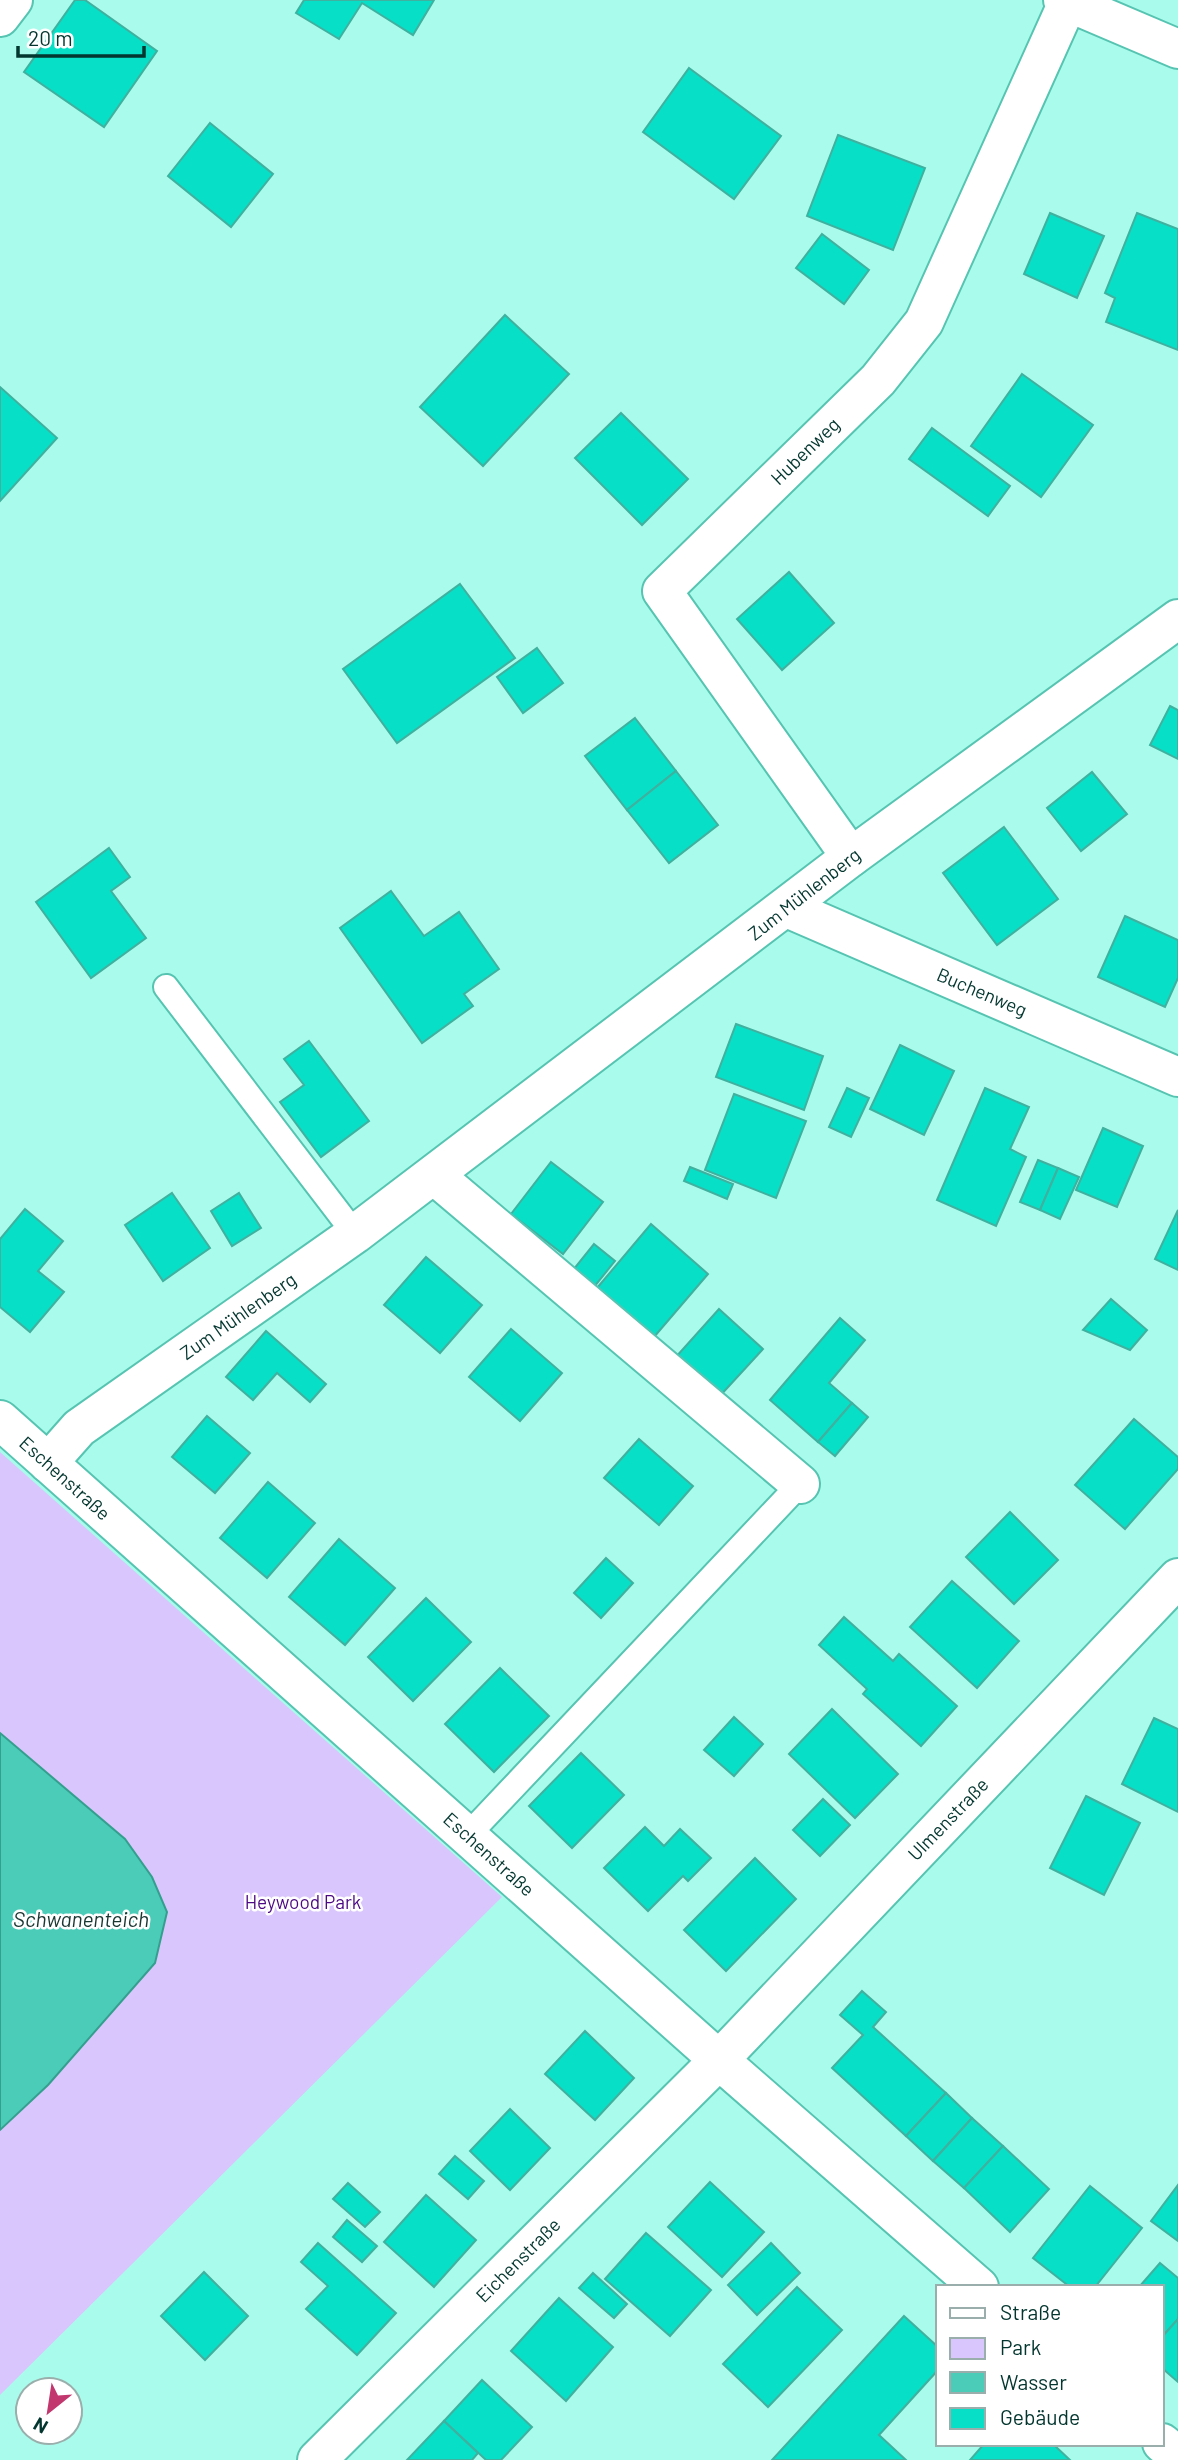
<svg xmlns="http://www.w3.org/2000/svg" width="1178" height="2460" font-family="Barlow,sans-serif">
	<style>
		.green { fill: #d9c6fc }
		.water { fill: #4accb8; stroke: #359f8f; stroke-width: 2 }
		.building { fill: #07dfc7; stroke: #40b09f; stroke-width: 2 }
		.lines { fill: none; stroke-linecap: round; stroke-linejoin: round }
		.service-casing { stroke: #57c4b2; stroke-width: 28 }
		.minor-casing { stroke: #57c4b2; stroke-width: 42 }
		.service { stroke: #fff; stroke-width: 24 }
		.minor { stroke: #fff; stroke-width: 38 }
		.labels { text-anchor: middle; stroke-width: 5; stroke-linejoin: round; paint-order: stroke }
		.street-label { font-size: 19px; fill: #03362f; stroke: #fff }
		.park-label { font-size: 19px; fill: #4c0983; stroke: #fff }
		.water-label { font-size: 21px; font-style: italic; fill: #1a3631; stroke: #fff }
	</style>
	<rect width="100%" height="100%" fill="#a9fcec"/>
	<!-- green -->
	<polygon class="green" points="0,1452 502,1897 0,2395 0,2130 48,2085 155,1963 125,1839 0,1733"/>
	<!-- water -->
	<polygon class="water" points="0,1733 125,1839 152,1877 167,1912 155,1963 48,2085 0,2130"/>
	<!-- building -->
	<g class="building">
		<polygon points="75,0 85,0 157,51 104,127 24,72"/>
		<polygon points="304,0 434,0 413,35 362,3 339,39 296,13"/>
		<polygon points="689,68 781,136 734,199 643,132"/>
		<polygon points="210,123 273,174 231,227 168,176"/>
		<polygon points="838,135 925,168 893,250 807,216"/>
		<polygon points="1050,213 1104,236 1077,298 1024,274"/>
		<polygon points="1137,213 1178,229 1178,350 1106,322 1115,298 1105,293"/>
		<polygon points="822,234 869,270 844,304 796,268"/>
		<polygon points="505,315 569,374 483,466 420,407"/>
		<polygon points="1022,374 1093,425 1041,497 971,446"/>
		<polygon points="0,387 57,438 0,501"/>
		<polygon points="621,413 688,479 642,525 575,458"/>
		<polygon points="932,428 1010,486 988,516 909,459"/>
		<polygon points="789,572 834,623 782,670 737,619"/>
		<polygon points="460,584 515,658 397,743 343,669"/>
		<polygon points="537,648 563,683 523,713 497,677"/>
		<polygon points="1170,706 1178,710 1178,759 1150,745"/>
		<polygon points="635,718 676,771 627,810 585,756"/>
		<polygon points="676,771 718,825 669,863 627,810"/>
		<polygon points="1092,772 1127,814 1081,851 1047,808"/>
		<polygon points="1004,827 1058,899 997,945 943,873"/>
		<polygon points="109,848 130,877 111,891 146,938 91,978 36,902"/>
		<polygon points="391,891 424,936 459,912 499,969 464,994 473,1006 422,1043 340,928"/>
		<polygon points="1125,916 1178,940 1178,978 1165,1007 1098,977"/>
		<polygon points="736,1024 823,1056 804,1110 716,1077"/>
		<polygon points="309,1041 369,1121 321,1157 280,1102 304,1085 284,1059"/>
		<polygon points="900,1045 954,1071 924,1135 870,1109"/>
		<polygon points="847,1088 869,1098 851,1137 829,1127"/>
		<polygon points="985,1088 1029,1107 1010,1149 1026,1157 996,1226 937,1200"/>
		<polygon points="734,1094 806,1121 776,1198 705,1170"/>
		<polygon points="1103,1128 1143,1146 1117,1207 1076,1190"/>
		<polygon points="1038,1160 1058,1168 1040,1210 1020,1202"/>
		<polygon points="551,1162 603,1202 563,1254 511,1214"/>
		<polygon points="690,1167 733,1184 727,1199 684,1181"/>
		<polygon points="1058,1168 1079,1177 1060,1219 1040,1210"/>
		<polygon points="172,1193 210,1248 163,1281 125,1225"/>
		<polygon points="239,1193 261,1228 232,1246 211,1211"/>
		<polygon points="25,1209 63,1241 38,1271 64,1292 30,1332 0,1307 0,1239"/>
		<polygon points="1178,1210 1178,1270 1155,1259"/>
		<polygon points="651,1224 708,1274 654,1337 597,1288"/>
		<polygon points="594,1244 615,1261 594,1287 573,1270"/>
		<polygon points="426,1257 482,1305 440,1353 384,1305"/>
		<polygon points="1111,1299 1147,1330 1130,1350 1083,1330"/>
		<polygon points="719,1309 763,1349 718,1398 675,1358"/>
		<polygon points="840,1318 865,1340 829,1383 852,1403 818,1442 770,1400"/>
		<polygon points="511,1329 562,1373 520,1421 469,1377"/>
		<polygon points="266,1331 326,1384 310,1402 277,1373 253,1400 226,1377"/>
		<polygon points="852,1403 868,1417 835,1456 818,1442"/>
		<polygon points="207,1416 250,1453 215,1493 172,1457"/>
		<polygon points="1134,1419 1178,1457 1178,1469 1125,1529 1075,1485"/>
		<polygon points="639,1439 693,1486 659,1525 604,1478"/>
		<polygon points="268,1482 315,1523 267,1578 220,1538"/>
		<polygon points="1010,1512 1058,1560 1014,1604 966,1557"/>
		<polygon points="339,1539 395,1588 345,1645 289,1597"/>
		<polygon points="606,1558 633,1583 601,1618 574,1593"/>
		<polygon points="952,1581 1019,1641 977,1688 910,1627"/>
		<polygon points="426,1598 471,1642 413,1701 368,1657"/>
		<polygon points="844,1617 893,1661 899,1654 957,1706 921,1746 863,1694 867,1689 819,1645"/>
		<polygon points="500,1668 549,1716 494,1772 445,1724"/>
		<polygon points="832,1709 898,1774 855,1818 789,1754"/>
		<polygon points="734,1717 763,1744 734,1776 704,1750"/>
		<polygon points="1154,1718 1178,1729 1178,1812 1122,1784"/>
		<polygon points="581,1753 624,1795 572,1848 529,1806"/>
		<polygon points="1086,1796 1140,1823 1104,1895 1050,1868"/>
		<polygon points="823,1799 850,1825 820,1856 793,1830"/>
		<polygon points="645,1827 664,1846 680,1829 711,1858 688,1881 683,1876 648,1911 604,1868"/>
		<polygon points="755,1858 796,1899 726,1971 684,1930"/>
		<polygon points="862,1991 886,2012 873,2027 946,2093 906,2136 832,2068 863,2035 840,2015"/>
		<polygon points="585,2031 634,2078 595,2120 545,2074"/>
		<polygon points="946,2093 972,2118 933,2161 906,2136"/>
		<polygon points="510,2109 550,2148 510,2190 470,2151"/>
		<polygon points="972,2118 1003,2146 964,2188 933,2161"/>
		<polygon points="1003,2146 1049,2189 1010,2232 964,2188"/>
		<polygon points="455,2156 484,2181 468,2199 439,2174"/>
		<polygon points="710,2182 764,2232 722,2277 668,2227"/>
		<polygon points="348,2183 380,2212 365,2227 333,2199"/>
		<polygon points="1178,2185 1178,2241 1151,2221"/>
		<polygon points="1090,2186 1142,2228 1095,2287 1070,2287 1033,2258"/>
		<polygon points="426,2195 476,2240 434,2287 384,2242"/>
		<polygon points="347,2220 377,2246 362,2262 333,2237"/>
		<polygon points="646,2233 711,2290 670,2336 605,2279"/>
		<polygon points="318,2243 396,2313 357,2355 306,2309 328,2286 301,2262"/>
		<polygon points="771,2243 800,2273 757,2315 728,2285"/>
		<polygon points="1160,2263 1178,2278 1178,2319 1162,2337 1162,2287 1139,2287"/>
		<polygon points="204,2272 248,2316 205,2360 161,2316"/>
		<polygon points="593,2273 627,2304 614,2318 579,2288"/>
		<polygon points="797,2287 842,2330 768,2407 723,2364"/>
		<polygon points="559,2298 613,2347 566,2401 511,2351"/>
		<polygon points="904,2316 938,2347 938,2370 879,2435 906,2460 772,2460"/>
		<polygon points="1178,2319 1178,2382 1162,2368 1162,2337"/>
		<polygon points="482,2380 532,2427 501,2460 486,2460 444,2421"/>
		<polygon points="444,2421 478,2453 472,2460 407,2460"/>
		<polygon points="984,2444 1053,2444 1070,2460 970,2460"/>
	</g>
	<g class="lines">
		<!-- service casing -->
		<g class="service-casing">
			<g id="service">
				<polyline points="166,987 355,1234"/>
				<polyline points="468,1835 800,1484"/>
			</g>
		</g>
		<!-- minor casing -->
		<g class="minor-casing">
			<g id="minor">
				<polyline points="1063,0 1178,49"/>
				<polyline points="0,17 13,0"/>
				<polyline points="851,857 662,591 878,380 924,322 1068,2"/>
				<polyline points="787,908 1178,1077"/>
				<polyline points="434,1175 800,1484"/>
				<polyline points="0,1420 719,2060 979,2287"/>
				<polyline points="48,1463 79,1428 355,1234 851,857 1178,619"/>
				<polyline points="1162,2443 1178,2456"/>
				<polyline points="317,2460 719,2060 1178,1578"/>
			</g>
		</g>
		<!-- service -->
		<use href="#service" class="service"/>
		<!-- minor -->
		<use href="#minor" class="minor"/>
	</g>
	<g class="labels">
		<!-- street labels -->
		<g class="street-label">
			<text transform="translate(805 451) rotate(-44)" y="7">Hubenweg</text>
			<text transform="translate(804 894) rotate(-38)" y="7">Zum Mühlenberg</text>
			<text transform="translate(982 992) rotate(23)" y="7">Buchenweg</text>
			<text transform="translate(238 1316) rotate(-35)" y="7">Zum Mühlenberg</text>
			<text transform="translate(65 1478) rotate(42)" y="7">Eschenstraße</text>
			<text transform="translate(948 1819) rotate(-46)" y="7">Ulmenstraße</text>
			<text transform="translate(489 1854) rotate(42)" y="7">Eschenstraße</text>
			<text transform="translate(518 2260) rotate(-45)" y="7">Eichenstraße</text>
		</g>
		<!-- park labels -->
		<g class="park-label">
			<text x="303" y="1909">Heywood Park</text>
		</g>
		<!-- water labels -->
		<g class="water-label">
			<text x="81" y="1927">Schwanenteich</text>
		</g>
	</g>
	<!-- legend -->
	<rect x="936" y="2285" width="228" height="161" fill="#ffffff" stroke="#9aafac" stroke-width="2"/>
	<rect x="950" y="2308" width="35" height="10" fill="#ffffff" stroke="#9aafac" stroke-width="2"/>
	<text x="1000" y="2320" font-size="21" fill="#03362f">Straße</text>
	<rect x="950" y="2338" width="35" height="21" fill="#d9c6fc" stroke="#9aafac" stroke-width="2"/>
	<text x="1000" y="2355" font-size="21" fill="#03362f">Park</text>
	<rect x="950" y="2372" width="35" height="21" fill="#4accb8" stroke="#9aafac" stroke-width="2"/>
	<text x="1000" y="2390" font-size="21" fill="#03362f">Wasser</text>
	<rect x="950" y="2408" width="35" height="21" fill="#07dfc7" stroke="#9aafac" stroke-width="2"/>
	<text x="1000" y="2425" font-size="21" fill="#03362f">Gebäude</text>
	<!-- north arrow -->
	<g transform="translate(49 2411) rotate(210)"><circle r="33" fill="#ffffff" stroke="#9aafac" stroke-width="2"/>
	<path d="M0-5L12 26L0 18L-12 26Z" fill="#c2376e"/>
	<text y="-10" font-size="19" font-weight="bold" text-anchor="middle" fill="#03362f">N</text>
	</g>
	<!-- scale -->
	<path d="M18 46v10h126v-10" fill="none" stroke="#03362f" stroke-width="3.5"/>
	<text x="28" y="46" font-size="21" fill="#03362f" stroke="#ffffff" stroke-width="5" paint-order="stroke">20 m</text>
</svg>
